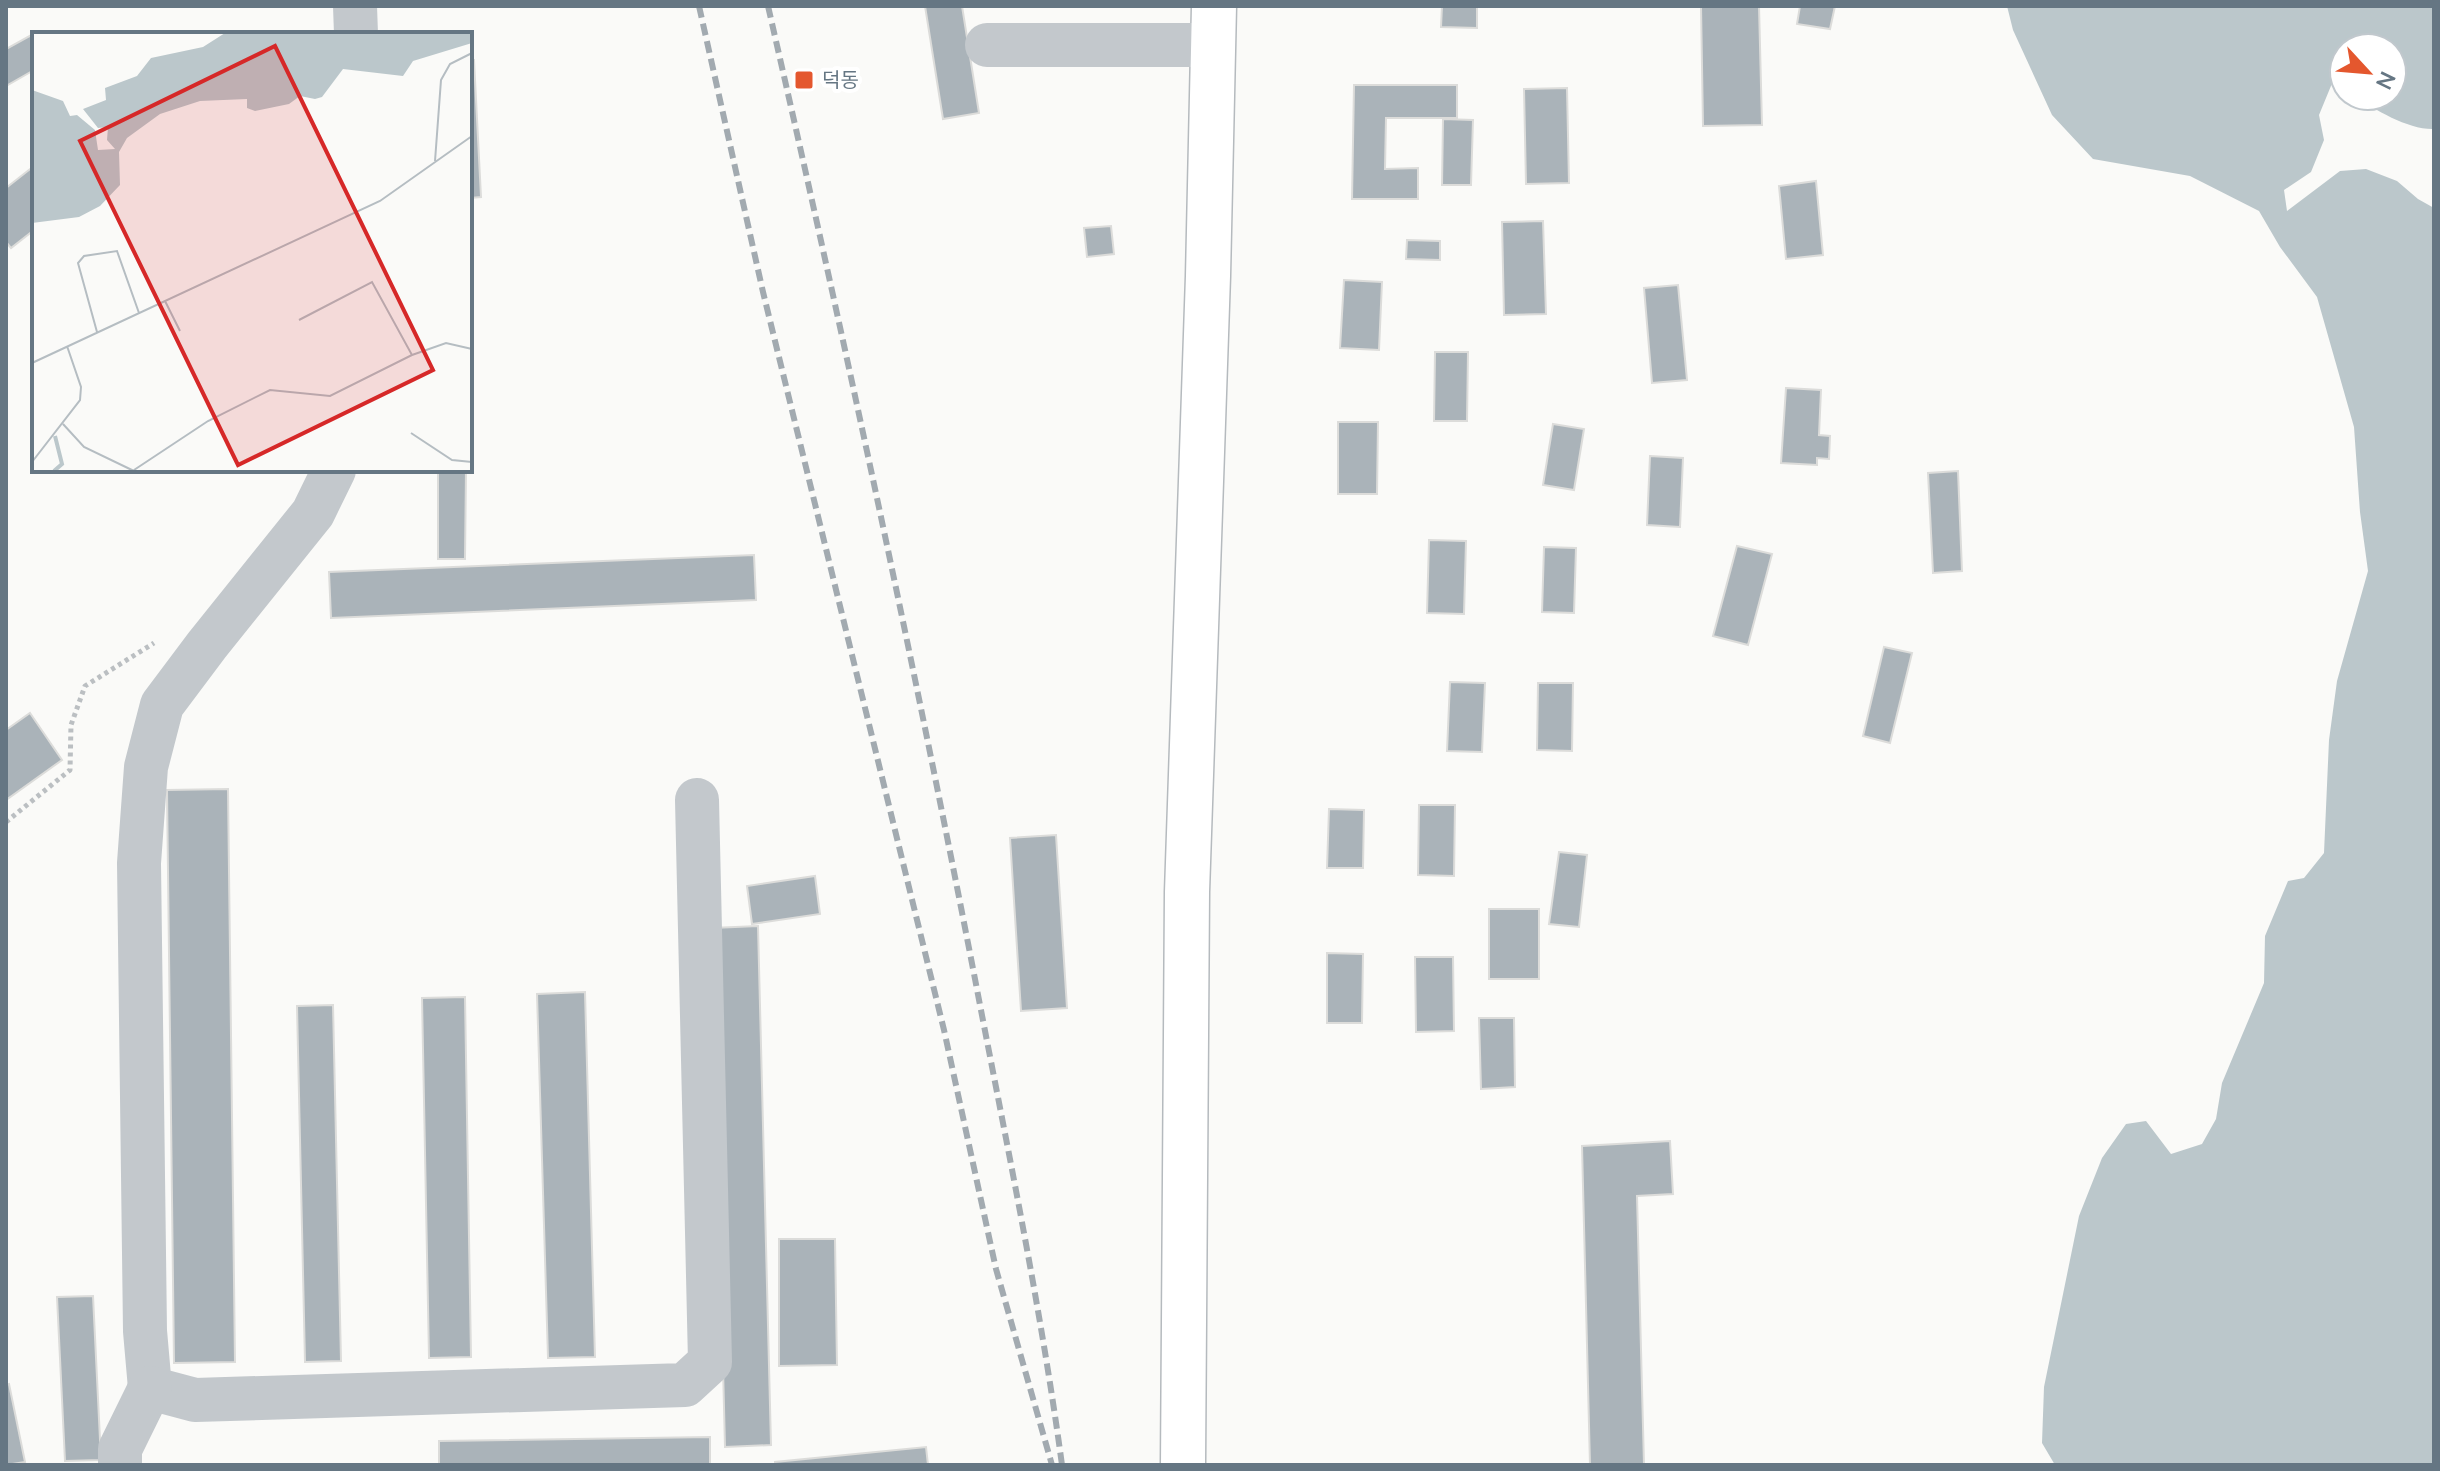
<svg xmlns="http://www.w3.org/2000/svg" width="2440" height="1471" font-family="'Nunito Sans','Noto Sans KR',sans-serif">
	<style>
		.water { fill: #bbc7cb }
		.building { fill: #aab3b9; stroke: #dcdcda; stroke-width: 2 }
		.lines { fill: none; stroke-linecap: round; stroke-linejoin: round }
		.major-casing { stroke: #b5babe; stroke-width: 47 }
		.path { stroke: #bbbfc2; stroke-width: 5; stroke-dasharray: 4 4; stroke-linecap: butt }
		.minor { stroke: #c3c8cc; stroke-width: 44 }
		.major { stroke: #fff; stroke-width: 44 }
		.rail { stroke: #a2aab0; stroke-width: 6; stroke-dasharray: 12 6; stroke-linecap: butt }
		.poi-dot { fill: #e4572e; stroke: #fff; stroke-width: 3 }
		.labels { text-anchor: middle; stroke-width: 8; stroke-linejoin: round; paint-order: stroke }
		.poi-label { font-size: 20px; fill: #657683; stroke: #fff; text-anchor: start }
		.inset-river { fill: none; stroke: #bbc7cb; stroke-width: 4 }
		.inset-road { fill: none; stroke: #b5bdc2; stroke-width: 2 }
		.view { fill: #d62828; fill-opacity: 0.15; stroke: #d62828; stroke-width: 4 }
		.inset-edge { fill: none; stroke: #657683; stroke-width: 4 }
	</style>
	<rect width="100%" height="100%" fill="#fafaf8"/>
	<!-- water -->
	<path class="water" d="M 2007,6 L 2434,6 L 2434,129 C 2409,130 2375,110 2355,96 L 2392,96 L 2392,48 L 2344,48 L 2344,88 L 2333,81 L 2319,115 L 2324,140 L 2311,172 L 2284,190 L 2287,211 L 2340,171 L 2366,169 L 2397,181 L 2418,199 L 2434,208 L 2434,1465 L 2055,1465 L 2042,1443 L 2044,1387 L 2079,1216 L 2102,1158 L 2126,1124 L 2146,1121 L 2171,1154 L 2202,1144 L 2216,1119 L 2222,1083 L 2264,983 L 2265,936 L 2288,881 L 2304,878 L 2324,853 L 2329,740 L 2337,681 L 2368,571 L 2360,512 L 2354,427 L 2317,297 L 2280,247 L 2259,211 L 2190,176 L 2093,159 L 2052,115 L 2013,30 Z"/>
	<!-- building -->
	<g class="building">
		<polygon points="925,6 962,6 979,113 943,119"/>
		<polygon points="1442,6 1477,6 1477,28 1441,27"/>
		<polygon points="1701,6 1759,6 1762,125 1703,126"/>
		<polygon points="1800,6 1835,6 1830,29 1797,24"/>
		<polygon points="35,33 34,70 6,86 6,49"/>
		<polygon points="470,60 474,60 481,197 470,198"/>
		<polygon points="1354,85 1457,85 1457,118 1386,118 1385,169 1418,168 1418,199 1352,199"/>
		<polygon points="1567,88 1569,183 1526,184 1524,89"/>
		<polygon points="1443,119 1473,120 1471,185 1442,185"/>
		<polygon points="34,166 34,230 11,248 6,242 6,188"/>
		<polygon points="1816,181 1823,255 1786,259 1779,186"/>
		<polygon points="1543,221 1546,314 1504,315 1502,222"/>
		<polygon points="1111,226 1114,254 1087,257 1084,228"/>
		<polygon points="1407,240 1440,241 1440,260 1406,259"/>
		<polygon points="1344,280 1382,282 1379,350 1340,348"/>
		<polygon points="1678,285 1687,380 1652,383 1644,288"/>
		<polygon points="1435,352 1468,352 1467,421 1434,421"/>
		<polygon points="1786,388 1821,390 1819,435 1830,436 1829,459 1817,458 1817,465 1781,463"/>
		<polygon points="1338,422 1378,422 1377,494 1338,494"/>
		<polygon points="1553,424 1584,429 1574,490 1543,485"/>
		<polygon points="1650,456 1683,458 1680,527 1647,525"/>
		<polygon points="438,470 466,470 465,559 438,559"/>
		<polygon points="1958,471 1962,571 1933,573 1928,473"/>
		<polygon points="1429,540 1466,541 1464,614 1427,613"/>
		<polygon points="1737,546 1772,554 1748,645 1713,636"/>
		<polygon points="1544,547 1576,548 1574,613 1542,612"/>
		<polygon points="754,555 756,600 331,618 329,572"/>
		<polygon points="1884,647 1912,653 1890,743 1863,736"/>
		<polygon points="1450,682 1485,683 1482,752 1447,751"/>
		<polygon points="1538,683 1573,683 1572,751 1537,750"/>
		<polygon points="30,713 62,760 6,800 6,730"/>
		<polygon points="228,789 235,1362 174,1363 167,790"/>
		<polygon points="1419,805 1455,805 1454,876 1418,875"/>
		<polygon points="1329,809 1364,810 1363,868 1327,868"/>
		<polygon points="1056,835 1067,1008 1021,1011 1010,838"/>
		<polygon points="1559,852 1587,855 1579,927 1549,924"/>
		<polygon points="815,876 820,914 752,924 747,886"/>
		<rect x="1489" y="909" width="50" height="70"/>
		<polygon points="758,926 771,1445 725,1447 712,928"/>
		<polygon points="1327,953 1363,954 1362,1023 1327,1023"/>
		<polygon points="1415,957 1453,957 1454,1031 1416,1032"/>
		<polygon points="585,992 595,1357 548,1358 537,994"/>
		<polygon points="465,997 471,1357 429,1358 422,998"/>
		<polygon points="333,1005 341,1361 305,1362 297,1006"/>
		<polygon points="1479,1018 1514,1018 1515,1087 1481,1089"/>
		<polygon points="1670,1141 1673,1194 1637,1196 1644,1465 1590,1465 1582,1146"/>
		<polygon points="779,1239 835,1239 837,1365 779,1366"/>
		<polygon points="93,1296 101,1460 65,1461 57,1297"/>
		<polygon points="9,1384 25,1462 6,1465 6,1385"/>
		<polygon points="710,1437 710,1465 439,1465 439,1441"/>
		<polygon points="926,1447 928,1465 775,1465 775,1462"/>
	</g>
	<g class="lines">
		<!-- major casing -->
		<g class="major-casing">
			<polyline id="major" points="1183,1465 1187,892 1208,276 1214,6"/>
		</g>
		<!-- path -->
		<polyline class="path" points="6,822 70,770 71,725 85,686 154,643"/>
		<!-- minor -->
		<g class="minor">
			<polyline points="355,6 356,34"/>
			<polyline points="987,45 1213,45"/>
			<polyline points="334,470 313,513 207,645 162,705 146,767 139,863 145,1331 150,1388 195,1400 685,1385 710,1362 697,800"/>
			<polyline points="120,1465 120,1449 150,1388"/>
		</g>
		<!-- major -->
		<use href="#major" class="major"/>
		<!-- rail -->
		<g class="rail">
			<polyline points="699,6 763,292 944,1030 996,1269 1052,1465"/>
			<path d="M 768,6 C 842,329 912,654 975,979 C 1006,1141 1040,1302 1062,1465"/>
		</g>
	</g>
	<!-- markers -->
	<rect class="poi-dot" x="794" y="70" width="20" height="20" rx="4"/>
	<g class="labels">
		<!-- poi labels -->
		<g class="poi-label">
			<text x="822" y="87">덕동</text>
		</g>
	</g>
	<!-- overview -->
	<g transform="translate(32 32)">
		<rect width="440" height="440" fill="#fafaf8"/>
		<path d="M 193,1 L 440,1 L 440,11 L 381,29 L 371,44 L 311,37 L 290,65 L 283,67 L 268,64 L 257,72 L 223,79 L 215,76 L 215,67 L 168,69 L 128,82 L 95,106 L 87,120 L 88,153 L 68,174 L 47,185 L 0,191 L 0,58 L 31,69 L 38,84 L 45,83 L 63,98 L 66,118 L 83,117 L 75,108 L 76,95 L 66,96 L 51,77 L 74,68 L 73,56 L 105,44 L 119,26 L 171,15 Z" fill="#bbc7cb"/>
		<path class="inset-river" d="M 22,439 L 30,432 L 23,404"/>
		<path class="inset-road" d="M 403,129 L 409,48 L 418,32 L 440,21M 133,269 L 148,299M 65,300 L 46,231 L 52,224 L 85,219 L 107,281M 380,323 L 414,311 L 440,317M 0,331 L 348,169 L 440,104M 31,392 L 52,415 L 102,439M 379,401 L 420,428 L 440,430M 0,430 L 48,368 L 49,355 L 35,314M 102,438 L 176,389 L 238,358 L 298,364 L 380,323 L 340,250 L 267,288"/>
		<path class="view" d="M 243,14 L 401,338 L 206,433 L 48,109 Z"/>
		<rect width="440" height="440" class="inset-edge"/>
	</g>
	<!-- border -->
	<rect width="2440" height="1471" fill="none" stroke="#657683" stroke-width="16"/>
	<!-- north arrow -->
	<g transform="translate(2368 72) rotate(116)"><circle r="38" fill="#ffffff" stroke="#c1c8cd" stroke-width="2"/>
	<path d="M0-6L14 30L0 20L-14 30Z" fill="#e4572e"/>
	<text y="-12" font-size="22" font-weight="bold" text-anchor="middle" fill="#657683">N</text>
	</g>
</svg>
